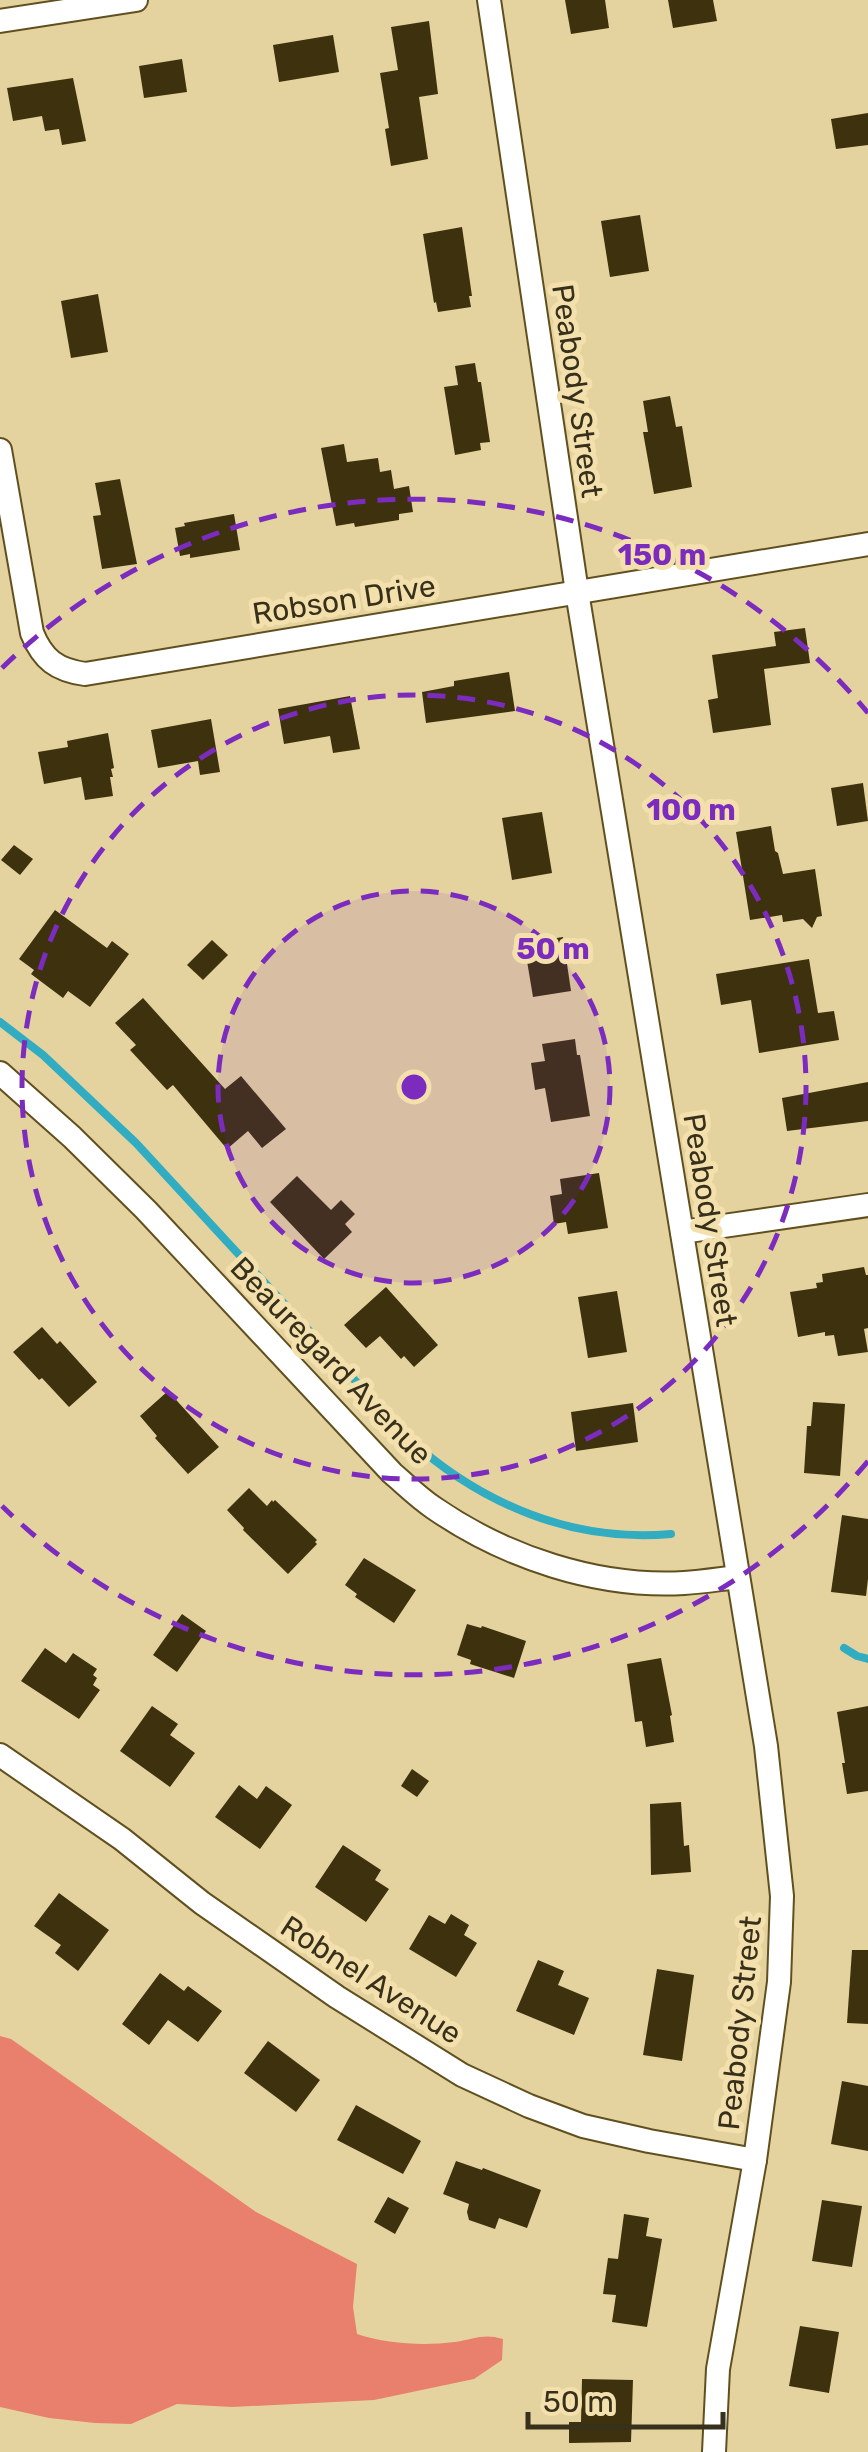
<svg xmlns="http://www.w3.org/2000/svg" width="868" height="2452" font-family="Rubik,sans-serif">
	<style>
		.forest { fill: #e97f6d }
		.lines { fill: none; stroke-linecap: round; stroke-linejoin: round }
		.stream { stroke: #31acc0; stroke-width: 8 }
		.building { fill: #3d310e }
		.minor-casing { stroke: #61501f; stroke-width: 26 }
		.minor { stroke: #fff; stroke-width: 22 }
		.ring { fill: none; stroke: #7b2cbf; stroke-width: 5; stroke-dasharray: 18 12 }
		.labels { text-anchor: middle; stroke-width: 10; stroke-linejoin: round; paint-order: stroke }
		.street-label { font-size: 30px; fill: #37301b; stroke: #f3e0ac }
		.centre { fill: #7b2cbf; stroke: #f3e0ac; stroke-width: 5 }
		.ring-label { font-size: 30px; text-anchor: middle; font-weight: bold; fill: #7b2cbf; stroke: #f3e0ac; stroke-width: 10; stroke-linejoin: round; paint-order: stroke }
	</style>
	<rect width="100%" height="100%" fill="#e5d39f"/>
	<!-- forest -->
	<path class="forest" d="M 0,2036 L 11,2039 L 256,2212 L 357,2264 L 353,2307 L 357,2334 C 388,2344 422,2346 455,2342 C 474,2339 484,2333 503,2339 L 502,2360 L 474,2379 L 374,2400 L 232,2407 L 177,2404 L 131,2424 L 95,2423 L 49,2418 L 0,2407 Z"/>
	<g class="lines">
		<!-- stream -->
		<g class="stream">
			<path d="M 0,1022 L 43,1055 L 136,1143 L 409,1439 C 481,1504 573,1543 671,1534"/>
			<polyline points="844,1648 857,1656 868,1659"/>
		</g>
	</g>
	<!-- building -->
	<g class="building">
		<polygon points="565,0 605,0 609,28 571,34"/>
		<polygon points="668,0 713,0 717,21 673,28"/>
		<polygon points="429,21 438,94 419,97 428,159 391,166 385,129 389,128 380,73 398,70 391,27"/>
		<polygon points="333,35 339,72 279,82 273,45"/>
		<polygon points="182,59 187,92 144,98 139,66"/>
		<polygon points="73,78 86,141 62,145 59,129 45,131 42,116 13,121 7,88"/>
		<polygon points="868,113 868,145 836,149 831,119"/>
		<polygon points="640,215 649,271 610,277 601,221"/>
		<polygon points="462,227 472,296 469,296 471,307 438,312 436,302 434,303 423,234"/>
		<polygon points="98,294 108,352 71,358 61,301"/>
		<polygon points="475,363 478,382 481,382 490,442 480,443 481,450 455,455 444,387 458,385 455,366"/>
		<polygon points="670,396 676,427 682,426 692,487 654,494 643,432 648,432 643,401"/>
		<polygon points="344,444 347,462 378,458 380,472 391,470 394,489 409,486 413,512 399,514 399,520 355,527 354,523 336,526 321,448"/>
		<polygon points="120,479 137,564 102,569 93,516 101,515 95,483"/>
		<polygon points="234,514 240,550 190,558 190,554 180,556 175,528 185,526 184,523"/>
		<polygon points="805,628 810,663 764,669 771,725 713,733 708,700 718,698 712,655 776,646 774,632"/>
		<polygon points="509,672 515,711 426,723 422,692 454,686 454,681"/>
		<polygon points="350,696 360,749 333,753 330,736 284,744 278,709"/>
		<polygon points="211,719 220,772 200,775 198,761 158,768 151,730"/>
		<polygon points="108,733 114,768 111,769 113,777 110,777 113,796 85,800 81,777 44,784 38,752 68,747 67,741"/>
		<polygon points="863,783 868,821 837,826 831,788"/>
		<polygon points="542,812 552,873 512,880 502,818"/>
		<polygon points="771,826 775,851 778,853 783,874 815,869 822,916 817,917 812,928 803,919 783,922 782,915 750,920 736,832"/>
		<polygon points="14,845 33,859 20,875 1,860"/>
		<polygon points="55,910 107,948 112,941 129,954 90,1007 68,991 63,998 31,974 34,970 19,959"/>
		<polygon points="563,937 571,991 533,997 524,943"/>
		<polygon points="212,940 228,955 203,980 187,965"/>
		<polygon points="809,959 818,1013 834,1011 839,1040 759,1053 751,1000 721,1005 716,974"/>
		<polygon points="143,998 225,1089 241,1076 286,1129 262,1148 248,1131 227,1149 173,1085 167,1090 130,1050 136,1045 115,1023"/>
		<polygon points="575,1039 577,1055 580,1055 590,1116 551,1122 545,1088 535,1090 531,1063 545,1061 542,1044"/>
		<polygon points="868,1082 868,1121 787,1131 782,1098"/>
		<polygon points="599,1173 608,1228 568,1234 566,1222 554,1224 550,1196 562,1194 560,1179"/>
		<polygon points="297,1176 331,1210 341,1200 355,1214 345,1224 352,1232 324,1259 270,1202"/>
		<polygon points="864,1267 866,1275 868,1275 868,1328 864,1329 868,1352 838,1356 834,1335 825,1336 825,1332 798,1337 790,1292 817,1288 816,1283 823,1282 822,1274"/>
		<polygon points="386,1287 438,1345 414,1367 404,1356 401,1359 380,1336 366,1348 344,1325"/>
		<polygon points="617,1291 627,1352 588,1358 578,1297"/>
		<polygon points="42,1327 57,1344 60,1341 97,1382 69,1407 42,1378 39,1380 13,1352"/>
		<polygon points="168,1391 219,1447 188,1474 155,1438 157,1436 140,1416"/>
		<polygon points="813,1402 845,1404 840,1476 804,1473 807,1426 811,1426"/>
		<polygon points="633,1403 638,1442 576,1451 571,1412"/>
		<polygon points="249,1488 267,1506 272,1500 273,1502 275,1500 317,1540 315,1542 317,1544 288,1574 243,1530 244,1528 227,1510"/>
		<polygon points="842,1515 868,1519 868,1579 866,1596 831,1592"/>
		<polygon points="364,1558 416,1590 394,1623 355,1597 357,1594 345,1585"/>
		<polygon points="182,1614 206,1631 177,1672 153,1655"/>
		<polygon points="467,1624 481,1628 482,1626 526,1641 514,1678 470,1664 471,1660 457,1655"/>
		<polygon points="45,1648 66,1663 73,1653 97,1669 93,1675 97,1678 93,1685 100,1690 79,1719 21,1681"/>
		<polygon points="661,1658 672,1715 670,1716 674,1742 646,1747 642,1721 635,1722 627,1664"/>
		<polygon points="152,1706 178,1724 170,1735 195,1753 170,1787 120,1751"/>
		<polygon points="868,1706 868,1791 847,1794 842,1763 845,1763 837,1712"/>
		<polygon points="412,1769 429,1781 417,1797 401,1786"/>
		<polygon points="239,1785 257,1799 266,1786 292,1805 260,1849 215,1817"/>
		<polygon points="681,1802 684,1846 689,1845 691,1872 651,1875 650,1804"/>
		<polygon points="343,1845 381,1870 375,1880 389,1889 366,1922 315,1887"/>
		<polygon points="59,1893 109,1930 78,1971 55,1953 61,1945 34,1926"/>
		<polygon points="451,1914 469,1925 464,1935 477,1943 456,1977 409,1949 429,1915 445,1924"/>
		<polygon points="852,1950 868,1950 868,2024 847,2023"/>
		<polygon points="538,1960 564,1971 558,1985 589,1998 574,2035 516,2011"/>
		<polygon points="657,1969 694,1975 682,2061 643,2055"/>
		<polygon points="160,1973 184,1991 188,1986 222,2011 198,2042 168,2020 149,2045 122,2024"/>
		<polygon points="268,2041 320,2080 296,2112 244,2073"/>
		<polygon points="842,2081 868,2086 868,2151 831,2144"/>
		<polygon points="356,2105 421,2141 403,2174 337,2140"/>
		<polygon points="456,2161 482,2170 483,2168 541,2190 527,2228 499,2218 495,2229 469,2220 467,2212 469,2204 443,2194"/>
		<polygon points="388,2197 409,2208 395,2234 374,2222"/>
		<polygon points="822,2200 862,2206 852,2267 812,2261"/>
		<polygon points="624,2214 649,2218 646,2236 662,2239 647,2327 612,2322 616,2295 603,2294 608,2258 618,2259"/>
		<polygon points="800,2326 839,2332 829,2393 789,2386"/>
		<polygon points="582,2379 633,2380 631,2442 569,2443 569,2422 581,2422"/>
	</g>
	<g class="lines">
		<!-- minor casing -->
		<g class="minor-casing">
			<g id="minor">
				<polyline points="489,0 577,592 766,1746 782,1896 779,1982 755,2160 718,2369 714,2452"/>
				<polyline points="0,21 136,0"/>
				<path d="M 0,450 L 32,633 C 43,660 57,670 85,674 L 868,544"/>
				<path d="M 0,1073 L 72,1137 L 146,1210 L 392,1473 C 406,1485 419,1498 434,1508 C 505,1557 597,1588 684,1583 C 702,1582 720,1579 738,1577"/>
				<polyline points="682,1232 868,1205"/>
				<polyline points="0,1755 122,1839 202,1903 337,1997 462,2075 529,2106 583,2126 649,2141 755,2160"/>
			</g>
		</g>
		<!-- minor -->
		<use href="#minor" class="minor"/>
	</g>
	<!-- distance rings -->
	<circle cx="414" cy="1087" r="196" fill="#7b2cbf" fill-opacity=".12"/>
	<g class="ring">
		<circle cx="414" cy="1087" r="196"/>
		<circle cx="414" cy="1087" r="392"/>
		<path d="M868 1461A588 588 0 0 1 2 1506M2 668A588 588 0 0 1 868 713"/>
	</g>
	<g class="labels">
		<!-- street labels -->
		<g class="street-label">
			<text transform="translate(577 391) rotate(82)" y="10">Peabody Street</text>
			<text transform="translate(344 600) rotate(-9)" y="10">Robson Drive</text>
			<text transform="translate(710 1220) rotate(81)" y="10">Peabody Street</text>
			<text transform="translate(331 1361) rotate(46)" y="10">Beauregard Avenue</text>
			<text transform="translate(371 1980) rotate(33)" y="10">Robnel Avenue</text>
			<text transform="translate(740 2023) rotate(-84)" y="10">Peabody Street</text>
		</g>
	</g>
	<circle cx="414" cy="1087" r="15" class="centre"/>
	<g class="ring-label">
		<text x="662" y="565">150 m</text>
		<text x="691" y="820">100 m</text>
		<text x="553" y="959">50 m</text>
	</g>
	<!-- scale -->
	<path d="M528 2412v15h195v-15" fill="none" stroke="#37301b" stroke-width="5"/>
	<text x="543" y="2412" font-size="30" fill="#37301b" stroke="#f3e0ac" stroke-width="8" paint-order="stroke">50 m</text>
</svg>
